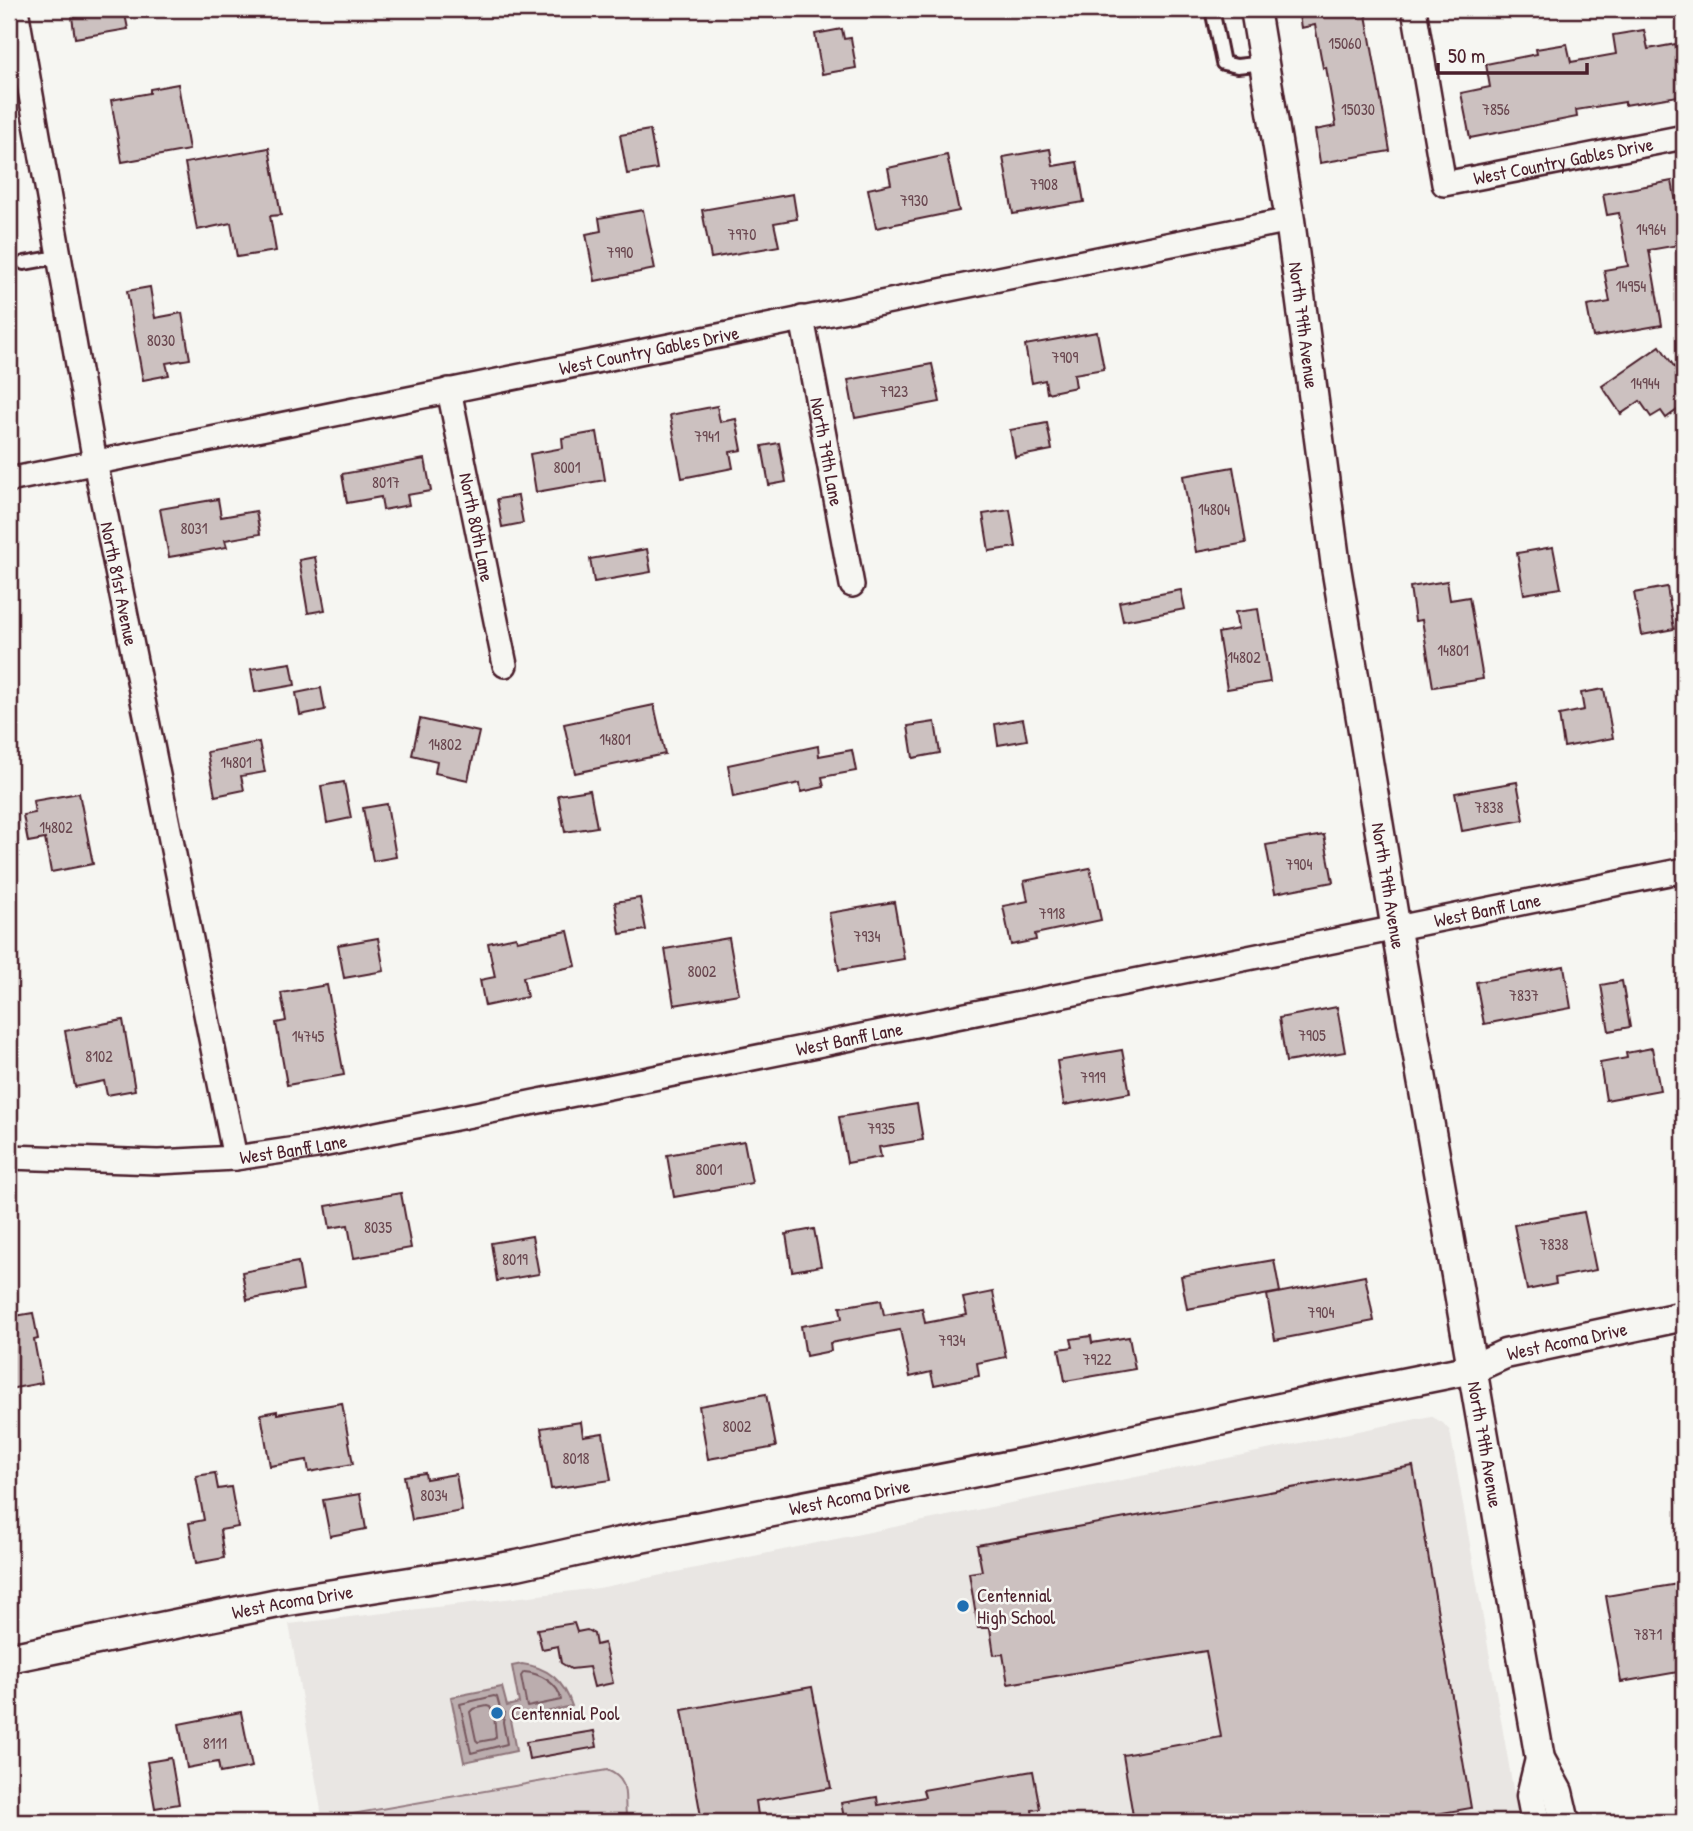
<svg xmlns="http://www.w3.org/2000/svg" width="1693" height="1831" font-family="'Patrick Hand',sans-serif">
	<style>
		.built { fill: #e9e6e3 }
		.green { fill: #ddd6d5; stroke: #947a80; stroke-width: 2 }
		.water { fill: #bbadae; stroke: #8e747a; stroke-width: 2 }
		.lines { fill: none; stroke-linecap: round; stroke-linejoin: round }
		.shore { stroke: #77585f; stroke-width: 2 }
		.building { fill: #ccc1c0; stroke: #4a1f2b; stroke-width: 2 }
		.service-casing { stroke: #4a1f2b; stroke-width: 18 }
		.minor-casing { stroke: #4a1f2b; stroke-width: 28 }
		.tertiary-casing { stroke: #4a1f2b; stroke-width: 33 }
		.service { stroke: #f6f6f2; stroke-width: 12 }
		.minor { stroke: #f6f6f2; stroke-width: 23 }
		.tertiary { stroke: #f6f6f2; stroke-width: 28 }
		.poi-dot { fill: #1f6fb2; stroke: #f6f6f2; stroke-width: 2.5 }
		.labels { text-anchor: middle; stroke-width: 5; stroke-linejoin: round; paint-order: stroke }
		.number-label { font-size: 16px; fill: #6a4850 }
		.street-label { font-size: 19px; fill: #4a1f2b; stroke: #f6f6f2 }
		.poi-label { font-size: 19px; fill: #4a1f2b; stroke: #f6f6f2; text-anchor: start }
	</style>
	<rect width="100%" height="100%" fill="#f6f6f2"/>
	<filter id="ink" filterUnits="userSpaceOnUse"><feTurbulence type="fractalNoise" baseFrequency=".0143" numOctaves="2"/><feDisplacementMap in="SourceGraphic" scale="14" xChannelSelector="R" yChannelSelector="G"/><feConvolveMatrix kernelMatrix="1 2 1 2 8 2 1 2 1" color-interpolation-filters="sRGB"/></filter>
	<g filter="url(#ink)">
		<!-- built -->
		<polygon class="built" points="1431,1416 1443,1423 1450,1431 1519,1822 323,1822 289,1624 599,1588"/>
		<!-- green -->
		<path class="green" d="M 607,1770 C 633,1781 622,1798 627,1822 L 323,1822 L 323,1819 Z"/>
		<!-- water -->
		<path class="water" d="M 522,1664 C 548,1667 564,1681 572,1706 L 510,1720 L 516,1751 L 464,1762 L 451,1697 L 502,1687 L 507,1706 L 519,1703 L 512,1666 Z"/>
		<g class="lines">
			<!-- shore -->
			<g class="shore">
				<path d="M 524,1672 C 540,1673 559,1684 561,1700 L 527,1707 L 521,1676 Z"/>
				<polygon points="494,1696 497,1697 500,1708 505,1713 503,1722 507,1744 471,1753 460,1704"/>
				<polygon points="487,1706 490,1707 494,1715 496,1737 494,1739 478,1742 476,1740 470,1712 473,1709"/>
			</g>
		</g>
		<!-- building -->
		<g class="building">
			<polygon points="84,9 124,9 128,29 75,38 72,17 85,15"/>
			<polygon points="1298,9 1365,9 1390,151 1320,163 1315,130 1336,126 1326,67 1323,68 1315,25 1301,28"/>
			<polygon points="842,29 844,39 851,38 856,68 822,74 815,34"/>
			<polygon points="1644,30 1648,49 1676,44 1684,95 1625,105 1625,102 1576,110 1577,117 1470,138 1461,93 1490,87 1486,64 1537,54 1536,49 1567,44 1571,62 1616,54 1613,35"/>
			<polygon points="178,84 189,150 122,162 111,100 150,93 150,89"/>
			<polygon points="650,130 657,169 627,174 620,135"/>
			<polygon points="269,148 281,215 270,216 276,251 237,257 231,223 197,230 185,163"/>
			<polygon points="1050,149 1053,166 1077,162 1084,202 1013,214 1003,157"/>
			<polygon points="947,155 959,211 876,228 868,189 891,184 888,168"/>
			<polygon points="1672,181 1684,244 1649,250 1662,325 1593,337 1587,306 1610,302 1604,270 1628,266 1619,213 1607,215 1603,194"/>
			<polygon points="793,194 797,219 774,223 779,246 711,258 702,210"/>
			<polygon points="643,210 655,269 595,281 586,234 601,231 599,218"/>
			<polygon points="150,287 155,318 182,313 190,359 166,363 169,375 143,380 127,291"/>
			<polygon points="1097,332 1104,369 1074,374 1076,387 1047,393 1045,380 1032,383 1025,345"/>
			<polygon points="1660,346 1684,381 1684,405 1666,418 1661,411 1651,417 1640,401 1621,414 1602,386"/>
			<polygon points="932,364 940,402 855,418 848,380"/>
			<polygon points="717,406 720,422 736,419 742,450 730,452 733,468 682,478 670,415"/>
			<polygon points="1047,423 1052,450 1015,457 1010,430"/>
			<polygon points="597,432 605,480 536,492 530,454 563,448 562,438"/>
			<polygon points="779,443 786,482 769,485 762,446"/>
			<polygon points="425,459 431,491 407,495 409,505 383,510 381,497 347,503 342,474"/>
			<polygon points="1233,467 1246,543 1196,552 1183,476"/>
			<polygon points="518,496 523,523 502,527 497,499"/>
			<polygon points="218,499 221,517 256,511 260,534 225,540 227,547 169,557 160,509"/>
			<polygon points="1010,510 1016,547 989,551 983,514"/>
			<polygon points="1553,547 1561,588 1524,594 1517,553"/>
			<polygon points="647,549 651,572 594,582 590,559"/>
			<polygon points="315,557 325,610 308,613 299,560"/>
			<polygon points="1447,581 1450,600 1469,597 1483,679 1433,687 1422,620 1415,621 1410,587"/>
			<polygon points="1667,587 1674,629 1642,635 1634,593"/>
			<polygon points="1181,590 1185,609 1123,621 1119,602"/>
			<polygon points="1258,609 1270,682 1227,689 1218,633 1238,629 1235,612"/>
			<polygon points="291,663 295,685 255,692 251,669"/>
			<polygon points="321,688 325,710 300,715 296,693"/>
			<polygon points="1604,689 1613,738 1564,747 1559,715 1584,710 1581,693"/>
			<polygon points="654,705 665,754 575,773 564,724"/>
			<polygon points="420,719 479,732 468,780 435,773 437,761 412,755"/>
			<polygon points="1023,719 1027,740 998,745 995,724"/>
			<polygon points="935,722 940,753 913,758 908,726"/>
			<polygon points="259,742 265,772 241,776 244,790 215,796 207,752"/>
			<polygon points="818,746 819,756 852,750 856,771 822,777 824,787 801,792 800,783 733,797 728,765"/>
			<polygon points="344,782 351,818 327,823 321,786"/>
			<polygon points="1517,782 1524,820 1462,831 1455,793"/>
			<polygon points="590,790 597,827 565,832 558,795"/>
			<polygon points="79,793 93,864 51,872 45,839 28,842 23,815 35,813 33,801"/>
			<polygon points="387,804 396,857 373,861 363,808"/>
			<polygon points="1324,835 1333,882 1275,893 1266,845"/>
			<polygon points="1090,868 1101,920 1035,934 1036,940 1011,945 1003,906 1028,901 1024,881"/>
			<polygon points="640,898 646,930 620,934 615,902"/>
			<polygon points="894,902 904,959 839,970 829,913"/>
			<polygon points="568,931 576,966 523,977 527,997 485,1006 480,980 495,977 488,943 516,937 517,941"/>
			<polygon points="378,938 384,971 344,978 338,945"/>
			<polygon points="729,938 739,994 674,1005 665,949"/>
			<polygon points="1564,966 1571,1008 1484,1024 1476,982"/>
			<polygon points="1622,981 1630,1027 1609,1031 1601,985"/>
			<polygon points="327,985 344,1075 287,1085 276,1023 286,1021 281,993"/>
			<polygon points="1337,1007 1345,1052 1286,1062 1279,1018"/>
			<polygon points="123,1020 135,1090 107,1095 104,1081 75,1087 65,1031"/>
			<polygon points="1652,1048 1660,1090 1606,1100 1600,1063 1627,1058 1626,1053"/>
			<polygon points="1122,1050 1130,1093 1064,1105 1057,1061"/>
			<polygon points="917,1104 923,1140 879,1147 881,1157 847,1163 839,1117"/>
			<polygon points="744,1141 752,1183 674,1197 667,1155"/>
			<polygon points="401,1193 411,1248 354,1258 348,1225 330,1228 326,1206"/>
			<polygon points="1584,1212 1596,1270 1555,1278 1556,1284 1527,1290 1514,1225"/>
			<polygon points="814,1229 821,1266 792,1271 786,1234"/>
			<polygon points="532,1236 539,1274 497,1281 491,1243"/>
			<polygon points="1274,1260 1280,1292 1187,1309 1181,1276"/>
			<polygon points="298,1262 303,1290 247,1300 242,1272"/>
			<polygon points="1365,1276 1374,1321 1275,1340 1267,1295"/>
			<polygon points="993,1292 1006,1357 977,1363 979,1376 934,1385 931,1372 910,1377 900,1330 830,1343 831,1351 806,1356 801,1326 842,1319 840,1307 881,1300 884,1315 922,1308 925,1323 967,1315 963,1298"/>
			<polygon points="33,1313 38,1339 34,1340 42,1383 9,1389 9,1317"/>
			<polygon points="1091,1336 1092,1343 1129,1337 1135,1369 1065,1381 1059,1349 1073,1347 1071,1339"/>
			<polygon points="766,1394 776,1447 708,1459 699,1406"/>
			<polygon points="342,1403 353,1464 309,1472 307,1460 270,1466 261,1414 277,1411 277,1414"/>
			<polygon points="581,1422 583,1436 603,1433 611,1480 551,1489 541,1428"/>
			<polygon points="1413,1466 1471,1808 1390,1822 1134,1822 1123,1755 1221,1737 1206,1651 1008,1684 1003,1654 994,1655 990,1628 978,1628 969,1573 982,1571 977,1545"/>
			<polygon points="215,1473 218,1489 231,1487 238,1527 220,1530 224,1558 196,1563 189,1523 204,1520 196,1476"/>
			<polygon points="425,1473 426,1479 456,1474 462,1511 412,1520 404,1476"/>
			<polygon points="360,1494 366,1529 330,1536 323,1500"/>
			<polygon points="1684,1583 1684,1671 1621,1682 1606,1596"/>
			<polygon points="574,1623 577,1632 587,1630 594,1634 596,1645 604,1643 613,1683 594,1687 589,1667 571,1669 561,1663 558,1646 542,1649 537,1629"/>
			<polygon points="812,1687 831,1788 756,1801 759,1822 702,1822 682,1710"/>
			<polygon points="241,1712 252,1767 220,1773 218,1762 187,1768 179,1724"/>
			<polygon points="594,1731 597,1747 529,1759 526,1742"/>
			<polygon points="171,1758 179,1804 155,1808 147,1762"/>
			<polygon points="1033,1771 1040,1809 1032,1810 1034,1822 845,1822 841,1803 877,1797 878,1805 925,1797 923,1790"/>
		</g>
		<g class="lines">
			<!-- service casing -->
			<g class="service-casing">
				<g id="service">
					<polyline points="1212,9 1223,63 1237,66 1264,63"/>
					<polyline points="24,263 58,257"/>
				</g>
			</g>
			<!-- minor casing -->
			<g class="minor-casing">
				<g id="minor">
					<path id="s1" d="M 16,9 L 95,462 L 235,1158"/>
					<path id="s2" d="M 1414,9 L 1444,184 L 1684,137"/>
					<path id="s3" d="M 802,318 L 852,585"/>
					<path id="s4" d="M 449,390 L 505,665"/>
					<path id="s5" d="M 9,480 L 1290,220"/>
					<path id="s6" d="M 9,1157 L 158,1162 L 235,1158 L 317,1146 L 1684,870"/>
				</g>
			</g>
			<!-- tertiary casing -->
			<g class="tertiary-casing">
				<g id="tertiary">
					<path id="s7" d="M 1255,9 L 1290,220 L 1336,567 L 1396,930 L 1540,1759 L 1558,1792 L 1565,1822"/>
					<path id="s8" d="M 9,1658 L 283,1602 L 517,1565 L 615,1543 L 1042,1459 L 1308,1402 L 1472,1369 L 1505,1354 L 1684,1316"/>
					<polyline points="1536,1822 1531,1796 1540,1759"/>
				</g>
			</g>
			<!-- service -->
			<use href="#service" class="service"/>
			<!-- minor -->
			<use href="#minor" class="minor"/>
			<!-- tertiary -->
			<use href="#tertiary" class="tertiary"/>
		</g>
	</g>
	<!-- markers -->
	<g class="poi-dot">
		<circle cx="963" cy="1606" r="7"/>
		<circle cx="497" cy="1713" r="7"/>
	</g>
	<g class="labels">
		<!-- number labels -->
		<g class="number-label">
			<text x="1345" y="49">15060</text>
			<text x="1358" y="115">15030</text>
			<text x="1496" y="115">7856</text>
			<text x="1044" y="190">7908</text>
			<text x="914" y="206">7930</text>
			<text x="1651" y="235">14964</text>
			<text x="742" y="240">7970</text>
			<text x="620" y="258">7990</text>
			<text x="1631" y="292">14954</text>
			<text x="161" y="346">8030</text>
			<text x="1065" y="363">7909</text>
			<text x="1645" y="389">14944</text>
			<text x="894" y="397">7923</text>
			<text x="707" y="442">7941</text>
			<text x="567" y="473">8001</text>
			<text x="386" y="488">8017</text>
			<text x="1214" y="515">14804</text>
			<text x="194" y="534">8031</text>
			<text x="1453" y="656">14801</text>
			<text x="1244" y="663">14802</text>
			<text x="615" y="745">14801</text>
			<text x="445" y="750">14802</text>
			<text x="236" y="768">14801</text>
			<text x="1489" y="813">7838</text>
			<text x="56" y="833">14802</text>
			<text x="1299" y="870">7904</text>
			<text x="1052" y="919">7918</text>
			<text x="867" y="942">7934</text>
			<text x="702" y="977">8002</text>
			<text x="1524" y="1001">7837</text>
			<text x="1312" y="1041">7905</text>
			<text x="308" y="1042">14745</text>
			<text x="99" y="1062">8102</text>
			<text x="1093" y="1083">7919</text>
			<text x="881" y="1134">7935</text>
			<text x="709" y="1175">8001</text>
			<text x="378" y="1233">8035</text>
			<text x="1554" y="1250">7838</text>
			<text x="515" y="1265">8019</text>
			<text x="1321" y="1318">7904</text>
			<text x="952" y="1346">7934</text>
			<text x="1097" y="1365">7922</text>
			<text x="737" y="1432">8002</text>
			<text x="576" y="1464">8018</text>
			<text x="434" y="1501">8034</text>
			<text x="1648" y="1640">7871</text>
			<text x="215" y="1749">8111</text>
		</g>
		<!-- street labels -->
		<g class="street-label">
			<text dy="7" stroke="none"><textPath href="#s2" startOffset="299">West Country Gables Drive</textPath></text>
			<text dy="7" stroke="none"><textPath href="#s7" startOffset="320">North 79th Avenue</textPath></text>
			<text dy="7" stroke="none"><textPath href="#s5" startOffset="653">West Country Gables Drive</textPath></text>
			<text dy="7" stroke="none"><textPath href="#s3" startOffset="136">North 79th Lane</textPath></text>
			<text dy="7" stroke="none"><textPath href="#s4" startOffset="140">North 80th Lane</textPath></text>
			<text dy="7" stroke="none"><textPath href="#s1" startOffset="584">North 81st Avenue</textPath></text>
			<text dy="7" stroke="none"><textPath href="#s7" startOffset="887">North 79th Avenue</textPath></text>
			<text dy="7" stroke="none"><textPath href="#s6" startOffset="1503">West Banff Lane</textPath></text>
			<text dy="7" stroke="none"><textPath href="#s6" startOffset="852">West Banff Lane</textPath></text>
			<text dy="7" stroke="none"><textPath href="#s6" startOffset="285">West Banff Lane</textPath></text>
			<text dy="7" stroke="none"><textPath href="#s8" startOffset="1591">West Acoma Drive</textPath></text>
			<text dy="7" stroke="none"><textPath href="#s7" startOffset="1454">North 79th Avenue</textPath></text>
			<text dy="7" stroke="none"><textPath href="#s8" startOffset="856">West Acoma Drive</textPath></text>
			<text dy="7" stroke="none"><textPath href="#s8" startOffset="289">West Acoma Drive</textPath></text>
		</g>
		<!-- poi labels -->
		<g class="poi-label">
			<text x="977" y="1602">Centennial<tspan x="977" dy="22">High School</tspan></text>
			<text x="511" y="1720">Centennial Pool</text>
		</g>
	</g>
	<!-- margin -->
	<rect width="1693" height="1831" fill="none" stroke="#f6f6f2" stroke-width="35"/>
	<rect x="18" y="18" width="1658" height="1796" fill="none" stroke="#4a1f2b" stroke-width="2.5" filter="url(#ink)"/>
	<!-- scale -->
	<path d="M1438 63v10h149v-10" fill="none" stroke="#4a1f2b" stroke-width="3.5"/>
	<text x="1448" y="63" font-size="21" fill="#4a1f2b" stroke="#f6f6f2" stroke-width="5" paint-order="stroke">50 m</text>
</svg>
